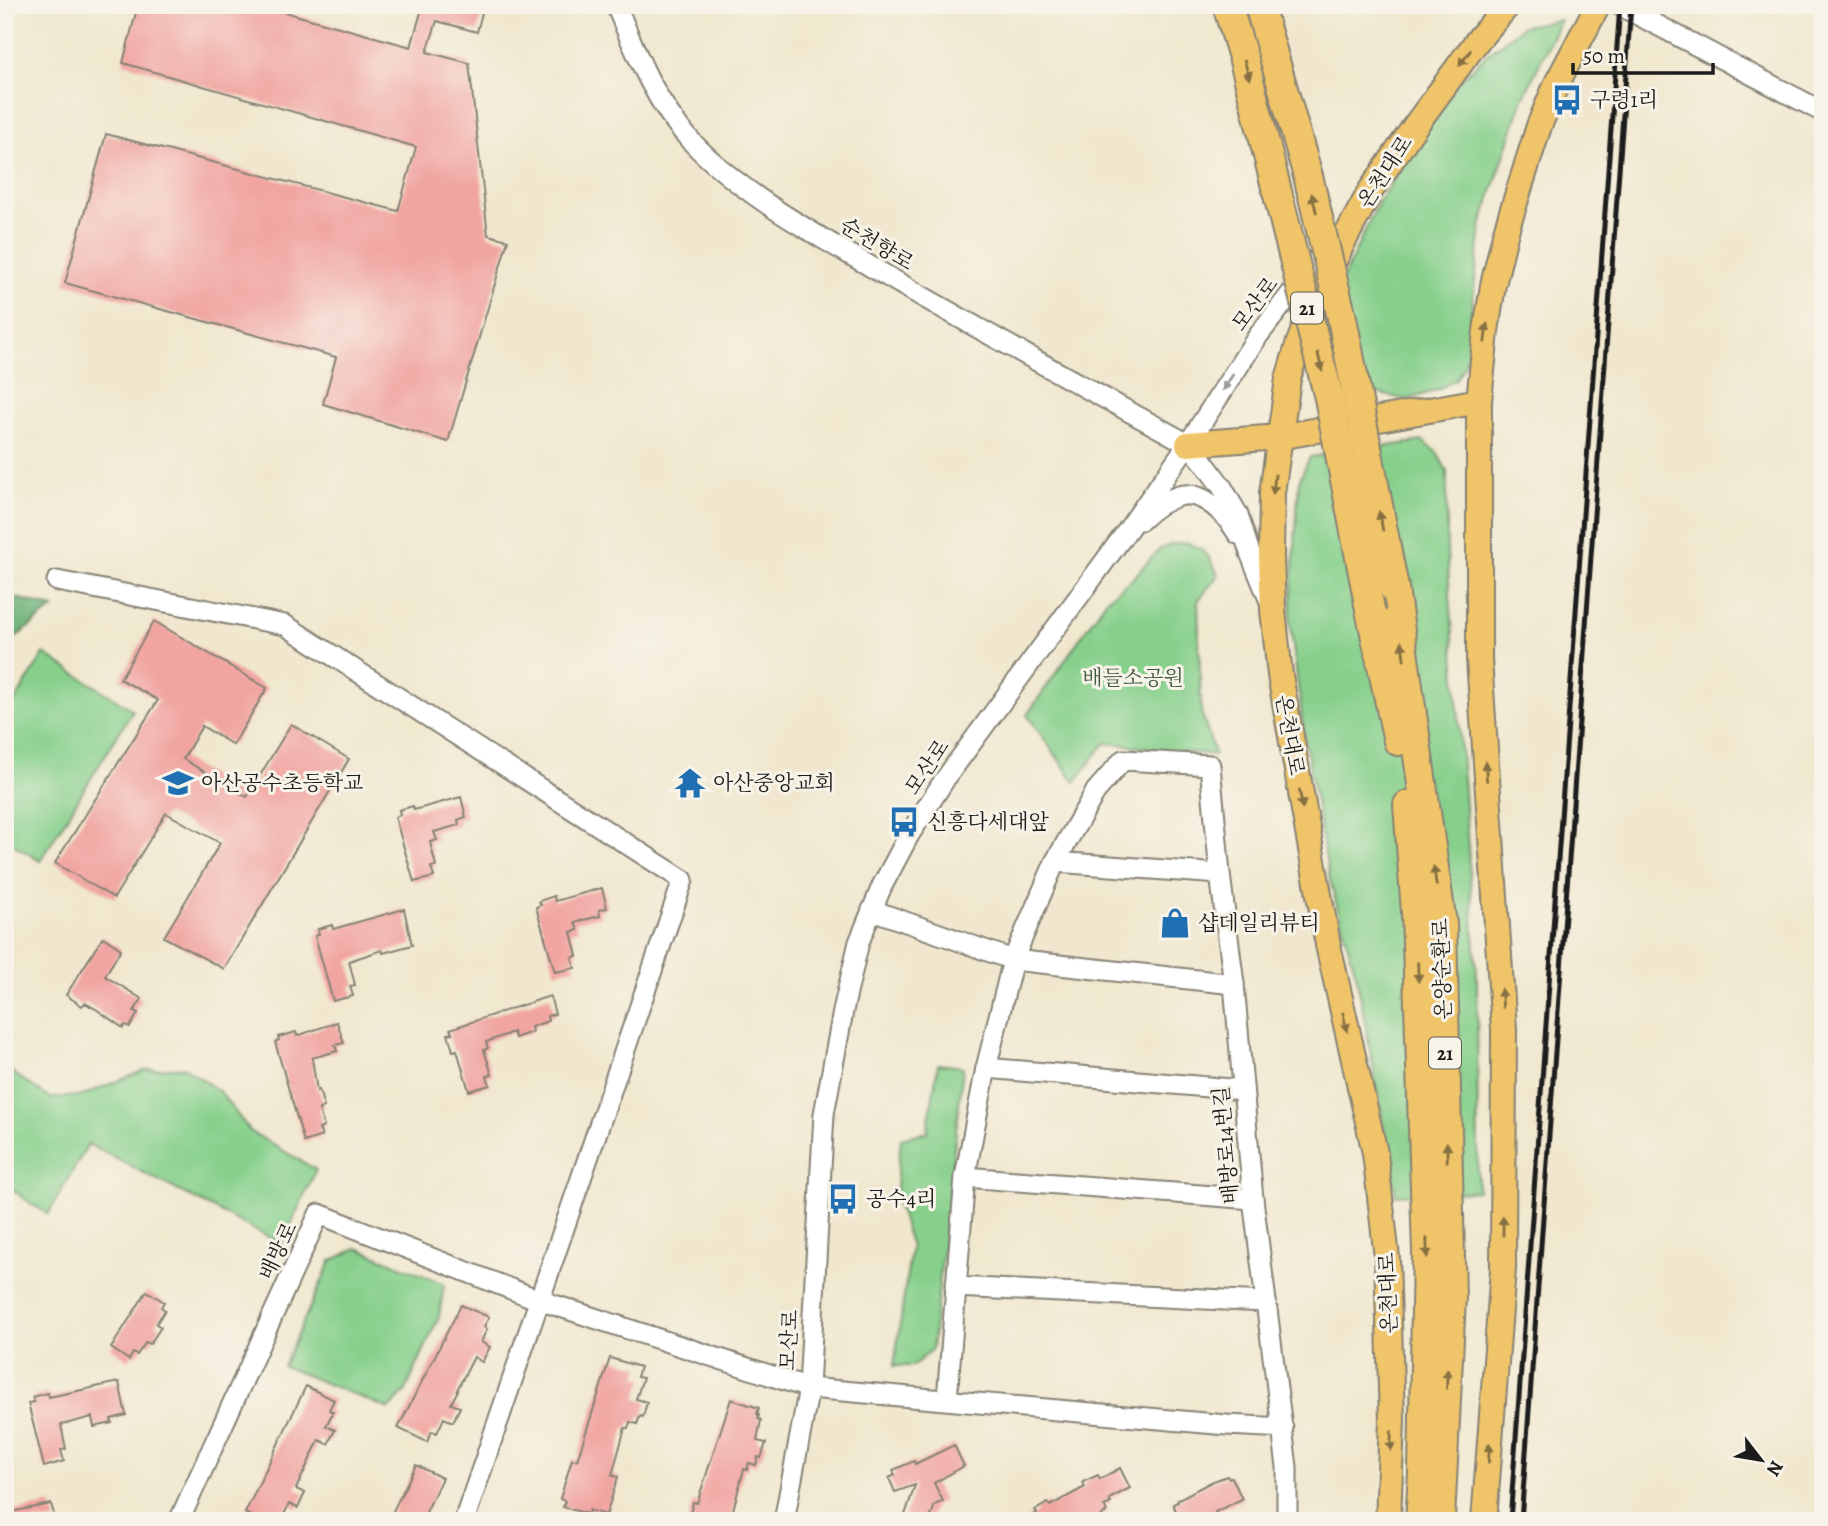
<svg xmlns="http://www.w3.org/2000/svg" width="1828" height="1526" font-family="Alegreya,'Noto Serif KR',serif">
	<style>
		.green { fill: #87d08c; stroke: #527654; stroke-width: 2 }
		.forest { fill: #6db278; stroke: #44674a; stroke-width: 2 }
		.building { fill: #f1a5a1 }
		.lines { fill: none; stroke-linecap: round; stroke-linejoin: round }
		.minor-casing { stroke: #868275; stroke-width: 23 }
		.major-casing { stroke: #868275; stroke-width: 28 }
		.highway-casing { stroke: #868275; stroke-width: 32 }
		.minor { stroke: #fff; stroke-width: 19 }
		.major { stroke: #f0c469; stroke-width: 24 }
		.highway { stroke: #f0c469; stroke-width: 28 }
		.rail { stroke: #1c1c1c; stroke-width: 5 }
		.highway-bridge-casing { stroke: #868275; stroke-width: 32; stroke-linecap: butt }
		.highway-bridge { stroke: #f0c469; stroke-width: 28 }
		.oneway { fill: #867042 }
		.oneway2 { fill: #999 }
		.labels { text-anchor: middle; stroke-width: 6; stroke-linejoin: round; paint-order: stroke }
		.shield { fill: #f7f3e8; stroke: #5e5c59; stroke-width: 2 }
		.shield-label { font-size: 19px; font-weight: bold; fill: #1c1c1c }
		.poi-label { font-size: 21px; fill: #1c1c1c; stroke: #f7f3e8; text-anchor: start }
		.street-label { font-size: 21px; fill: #1c1c1c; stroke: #f7f3e8 }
		.park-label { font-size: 21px; fill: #415b43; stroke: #f7f3e8 }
	</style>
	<rect width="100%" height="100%" fill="#f7f3e8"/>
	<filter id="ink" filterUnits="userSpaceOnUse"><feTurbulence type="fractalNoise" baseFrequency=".0143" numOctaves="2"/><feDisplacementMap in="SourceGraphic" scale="14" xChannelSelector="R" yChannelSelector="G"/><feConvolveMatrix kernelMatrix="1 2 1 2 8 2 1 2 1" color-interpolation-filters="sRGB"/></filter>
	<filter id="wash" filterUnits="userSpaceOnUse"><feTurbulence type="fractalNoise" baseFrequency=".00686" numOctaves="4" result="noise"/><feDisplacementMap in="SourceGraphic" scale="28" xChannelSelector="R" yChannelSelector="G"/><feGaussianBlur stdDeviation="1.57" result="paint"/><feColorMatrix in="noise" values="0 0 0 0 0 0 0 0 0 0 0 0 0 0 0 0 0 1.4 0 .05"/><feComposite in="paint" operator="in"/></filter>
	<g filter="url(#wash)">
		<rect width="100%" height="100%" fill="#f0e7ce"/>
		<!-- green -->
		<g class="green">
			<polygon points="1560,20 1522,101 1481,226 1466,362 1456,379 1439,389 1408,400 1329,383 1312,344 1378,203 1457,83 1485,56 1523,26"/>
			<polygon points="1423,441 1437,453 1447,471 1447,552 1477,976 1478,1191 1396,1195 1357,978 1329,877 1305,741 1290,622 1299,481 1310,457"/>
			<path d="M 1187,543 C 1206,549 1210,557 1218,575 L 1198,601 L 1201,711 L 1215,755 L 1105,743 L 1075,782 L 1027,715 L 1108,598 L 1133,578 L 1160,549 L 1173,544 Z"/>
			<polygon points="44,654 133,710 40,861 5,839 5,717"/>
			<polygon points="938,1064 963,1067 932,1349 913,1366 894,1366 911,1247 895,1196 901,1138 927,1132"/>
			<polygon points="5,1067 49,1098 81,1096 145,1070 184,1067 220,1092 250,1131 316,1170 282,1244 88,1144 48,1214 33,1205 5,1184"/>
			<polygon points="357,1248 444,1284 439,1317 405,1392 389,1409 283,1366 331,1261"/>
		</g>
		<!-- forest -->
		<polygon class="forest" points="5,595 54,608 16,637 5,653"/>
		<g id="blocks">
			<!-- building -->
			<g class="building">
				<polygon points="138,5 259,5 411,47 423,5 484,5 477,32 437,21 427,52 469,63 488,235 508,240 448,442 323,404 336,357 65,283 106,134 398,211 416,147 123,63"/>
				<polygon points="154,621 267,688 233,745 202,726 183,759 247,797 291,724 349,759 224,969 164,937 220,843 166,813 114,898 55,863 158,700 120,679"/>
				<polygon points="461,797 466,817 458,820 459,825 434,832 437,840 430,842 436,866 431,867 434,877 414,882 395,817 400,815 399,810 413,806 414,810"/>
				<polygon points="602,888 607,908 599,910 600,916 575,922 578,930 571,932 577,956 572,958 575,968 555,972 536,907 541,905 539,901 554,896 555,901"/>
				<polygon points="404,909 412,945 383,953 382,950 349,961 355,985 350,986 353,996 333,1001 315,936 319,934 318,929 332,925 333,929"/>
				<polygon points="103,937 121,949 105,976 142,999 134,1011 138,1013 130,1027 125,1025 123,1028 96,1009 85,1003 82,1006 66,995"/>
				<polygon points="550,996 555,1014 547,1016 548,1021 531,1027 532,1032 515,1038 513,1032 486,1042 488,1048 484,1050 492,1075 487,1076 490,1085 469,1091 457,1050 453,1051 448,1034 452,1033 450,1029"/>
				<polygon points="337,1022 344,1043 335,1045 337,1051 312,1058 317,1091 319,1090 324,1107 319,1109 324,1127 319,1129 322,1136 304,1142 275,1042 279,1040 278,1037 296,1032 297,1036"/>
				<polygon points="147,1291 164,1302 161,1307 165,1310 156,1324 161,1327 150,1344 146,1342 137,1355 133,1353 129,1360 111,1348"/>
				<polygon points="461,1305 489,1317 484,1327 487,1329 481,1342 490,1347 482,1362 474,1357 457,1390 458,1390 451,1404 460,1407 453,1422 444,1418 437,1433 432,1431 427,1442 398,1428"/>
				<polygon points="610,1358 640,1367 637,1377 643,1378 636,1399 647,1402 643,1417 640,1416 637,1424 630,1422 628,1428 625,1428 612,1475 618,1477 606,1515 589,1510 588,1514 563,1507 565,1501 560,1499 572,1459 577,1460"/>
				<polygon points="119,1382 126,1415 111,1419 112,1423 94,1427 92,1417 61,1425 66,1449 61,1450 64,1461 44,1467 28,1403 34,1402 32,1397 48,1393 49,1397"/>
				<polygon points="306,1386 334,1400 329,1410 333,1412 326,1426 335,1430 328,1444 319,1440 303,1474 296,1489 305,1493 298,1508 289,1504 281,1521 262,1521 245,1513"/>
				<polygon points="731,1399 759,1408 757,1414 759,1415 758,1419 761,1420 757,1441 766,1443 761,1458 758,1457 756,1465 749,1463 747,1470 744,1469 730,1521 688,1521 693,1502 697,1503"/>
				<polygon points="954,1445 964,1466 934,1483 943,1501 935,1505 929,1521 903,1521 915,1485 895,1492 889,1478 895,1475 893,1470 914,1461 915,1464"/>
				<polygon points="416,1465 442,1478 422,1521 388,1521"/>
				<polygon points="1120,1468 1130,1488 1109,1499 1111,1503 1104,1506 1107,1512 1093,1521 1024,1521 1037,1513 1035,1510 1048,1503 1050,1506 1085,1487 1083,1482 1098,1475 1100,1479"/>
				<polygon points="1227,1476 1228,1478 1232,1477 1242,1499 1215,1512 1220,1521 1180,1521 1173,1504 1178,1502 1177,1500 1211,1482"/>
				<polygon points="51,1504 56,1521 5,1521 5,1513"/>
			</g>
		</g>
	</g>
	<g filter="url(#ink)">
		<use href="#blocks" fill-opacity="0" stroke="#868275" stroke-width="2"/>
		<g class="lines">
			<!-- minor casing -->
			<g class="minor-casing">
				<g id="minor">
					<path d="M 616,5 C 636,53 654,101 690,140 C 739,192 806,229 868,265 C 973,327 1081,385 1188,444 L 1202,460 L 1222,487 L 1238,515 L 1250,553 L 1269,599"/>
					<polyline points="1619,5 1823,112"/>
					<path d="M 1141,520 C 1151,510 1165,500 1179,496 C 1203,489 1227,516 1238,534"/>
					<polyline points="57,581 285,625 683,880 464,1521"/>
					<polyline points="1055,862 1220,874"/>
					<polyline points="872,910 1013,960 1234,984"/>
					<polyline points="986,1068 1243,1090"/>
					<polyline points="965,1177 1253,1199"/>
					<polyline points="955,1287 1266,1302"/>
					<polyline points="947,1399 965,1177 986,1068 1013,960 1055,862 1096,791 1123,760 1210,765 1220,874 1234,984 1253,1199 1287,1467 1287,1521"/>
					<polyline points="179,1521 319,1214 539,1300 809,1388 1227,1425 1283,1428"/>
					<polyline points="784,1521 809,1388 824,1114 844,1006 859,942 882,886 909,835 945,779 1124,535 1188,444 1258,336 1330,243"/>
				</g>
			</g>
			<!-- major casing -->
			<g class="major-casing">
				<g id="major">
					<polyline points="1188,444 1279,437 1479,401"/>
					<polyline points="1388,1521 1392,1420 1387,1258 1375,1153 1328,945 1280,675 1273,610 1271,557 1272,493 1288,379 1299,342 1319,293 1344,240 1371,190 1415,126 1477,41 1508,5"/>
					<polyline points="1484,1521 1503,1269 1504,1030 1479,659 1479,401 1486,331 1493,285 1506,231 1539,126 1557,83 1598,5"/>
				</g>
			</g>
			<!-- highway casing -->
			<g class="highway-casing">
				<g id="highway">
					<polyline points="1394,588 1442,924 1451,1298 1440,1521"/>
					<polyline points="1371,614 1398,741"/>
					<polyline points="1408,805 1416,913 1427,1252 1423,1473 1420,1521"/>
				</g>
			</g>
			<!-- minor -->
			<use href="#minor" class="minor"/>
			<!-- major -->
			<use href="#major" class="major"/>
			<!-- highway -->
			<use href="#highway" class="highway"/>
			<!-- rail -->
			<g class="rail">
				<polyline points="1510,1521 1620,5"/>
				<polyline points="1521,1521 1631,5"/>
			</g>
			<!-- highway-bridge casing -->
			<g class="highway-bridge-casing">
				<g id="highway-bridge">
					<polyline points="1227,5 1244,60 1329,398 1371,614"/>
					<polyline points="1259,5 1308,176 1342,318 1394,588"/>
				</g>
			</g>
			<!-- highway-bridge -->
			<use href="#highway-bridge" class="highway-bridge"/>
		</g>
		<!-- one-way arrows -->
		<defs><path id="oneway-solid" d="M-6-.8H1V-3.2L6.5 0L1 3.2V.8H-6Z" transform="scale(1.75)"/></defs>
		<g class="oneway">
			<use href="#oneway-solid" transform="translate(1465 58) rotate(126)"/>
			<use href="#oneway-solid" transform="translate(1247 70) rotate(75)"/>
			<use href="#oneway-solid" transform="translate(1314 203) rotate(-104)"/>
			<use href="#oneway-solid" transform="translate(1486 333) rotate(-83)"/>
			<use href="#oneway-solid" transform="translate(1320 362) rotate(76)"/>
			<use href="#oneway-solid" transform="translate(1274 484) rotate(96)"/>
			<use href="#oneway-solid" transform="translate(1381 521) rotate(-101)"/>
			<use href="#oneway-solid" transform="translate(1403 651) rotate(-98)"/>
			<use href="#oneway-solid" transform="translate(1486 771) rotate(-94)"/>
			<use href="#oneway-solid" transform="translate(1301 799) rotate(80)"/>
			<use href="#oneway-solid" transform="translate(1435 876) rotate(-98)"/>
			<use href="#oneway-solid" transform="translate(1418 972) rotate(88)"/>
			<use href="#oneway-solid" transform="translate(1502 998) rotate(-94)"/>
			<use href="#oneway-solid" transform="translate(1345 1022) rotate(77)"/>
			<use href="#oneway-solid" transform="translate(1447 1152) rotate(-91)"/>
			<use href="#oneway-solid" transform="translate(1503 1226) rotate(-90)"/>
			<use href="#oneway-solid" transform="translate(1427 1248) rotate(89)"/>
			<use href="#oneway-solid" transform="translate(1447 1379) rotate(-87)"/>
			<use href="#oneway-solid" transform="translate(1391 1441) rotate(92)"/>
			<use href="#oneway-solid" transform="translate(1489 1453) rotate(-86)"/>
		</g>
		<use class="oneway2" href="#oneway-solid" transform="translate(1228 382) rotate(123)"/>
	</g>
	<!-- icons -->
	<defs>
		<g id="bus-bare" transform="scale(2.415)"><path d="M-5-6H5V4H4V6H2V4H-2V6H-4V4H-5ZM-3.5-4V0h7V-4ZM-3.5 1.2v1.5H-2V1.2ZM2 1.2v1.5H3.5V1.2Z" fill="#1f6fb2" stroke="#f7f3e8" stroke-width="2.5" paint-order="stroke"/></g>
		<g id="school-bare" transform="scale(2.415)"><path d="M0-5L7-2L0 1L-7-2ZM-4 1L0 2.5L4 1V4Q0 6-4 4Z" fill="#1f6fb2" stroke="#f7f3e8" stroke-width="2.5" paint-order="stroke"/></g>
		<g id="temple-bare" transform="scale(2.415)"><path d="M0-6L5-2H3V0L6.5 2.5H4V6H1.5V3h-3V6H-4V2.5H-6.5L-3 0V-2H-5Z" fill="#1f6fb2" stroke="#f7f3e8" stroke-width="2.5" paint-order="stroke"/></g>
		<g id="shop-bare" transform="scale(2.415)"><path d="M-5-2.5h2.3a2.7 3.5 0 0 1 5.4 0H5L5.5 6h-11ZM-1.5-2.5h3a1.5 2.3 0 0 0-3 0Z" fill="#1f6fb2" stroke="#f7f3e8" stroke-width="2.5" paint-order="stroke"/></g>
	</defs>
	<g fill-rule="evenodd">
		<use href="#bus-bare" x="1567" y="100"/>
		<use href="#school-bare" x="178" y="783"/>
		<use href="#temple-bare" x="690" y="783"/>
		<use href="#bus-bare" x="904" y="822"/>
		<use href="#shop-bare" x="1175" y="923"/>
		<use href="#bus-bare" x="843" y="1199"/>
	</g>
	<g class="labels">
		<!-- shield labels -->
		<g class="shield">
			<rect x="1291" y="292.5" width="32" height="31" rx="5"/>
			<rect x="1429" y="1037.5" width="32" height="31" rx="5"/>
		</g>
		<g class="shield-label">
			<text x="1307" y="315">21</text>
			<text x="1445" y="1060">21</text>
		</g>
		<!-- poi labels -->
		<g class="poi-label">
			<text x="1590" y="107">구령1리</text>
			<text x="201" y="790">아산공수초등학교</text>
			<text x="713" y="790">아산중앙교회</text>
			<text x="927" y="829">신흥다세대앞</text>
			<text x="1198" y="930">샵데일리뷰티</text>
			<text x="866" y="1206">공수4리</text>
		</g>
		<!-- street labels -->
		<g class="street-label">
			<text transform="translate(1385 172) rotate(-57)" y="7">온천대로</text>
			<text transform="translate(877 244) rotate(31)" y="7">순천향로</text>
			<text transform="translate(1255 304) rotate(-53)" y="7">모산로</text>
			<text transform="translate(1290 735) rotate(80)" y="7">온천대로</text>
			<text transform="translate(927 767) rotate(-56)" y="7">모산로</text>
			<text transform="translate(1442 969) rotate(-92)" y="7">온양순환로</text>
			<text transform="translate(1226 1145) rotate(-95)" y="7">배방로14번길</text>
			<text transform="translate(278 1251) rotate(-65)" y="7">배방로</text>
			<text transform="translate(1388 1293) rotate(-92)" y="7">온천대로</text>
			<text transform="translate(789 1340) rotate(-87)" y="7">모산로</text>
		</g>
		<!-- park labels -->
		<g class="park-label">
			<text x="1133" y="685">배들소공원</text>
		</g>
	</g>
	<!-- margin -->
	<rect width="1828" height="1526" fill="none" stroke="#f7f3e8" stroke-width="28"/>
	<!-- north arrow -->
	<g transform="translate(1761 1460) rotate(121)" stroke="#f7f3e8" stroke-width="5" paint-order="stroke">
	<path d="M0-5L12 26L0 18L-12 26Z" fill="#1c1c1c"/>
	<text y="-10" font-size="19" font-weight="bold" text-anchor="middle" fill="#1c1c1c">N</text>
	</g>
	<!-- scale -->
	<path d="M1573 63v10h140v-10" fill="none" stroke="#1c1c1c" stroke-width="3.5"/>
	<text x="1583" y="63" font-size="21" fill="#1c1c1c" stroke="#f7f3e8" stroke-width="5" paint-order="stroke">50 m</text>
</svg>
